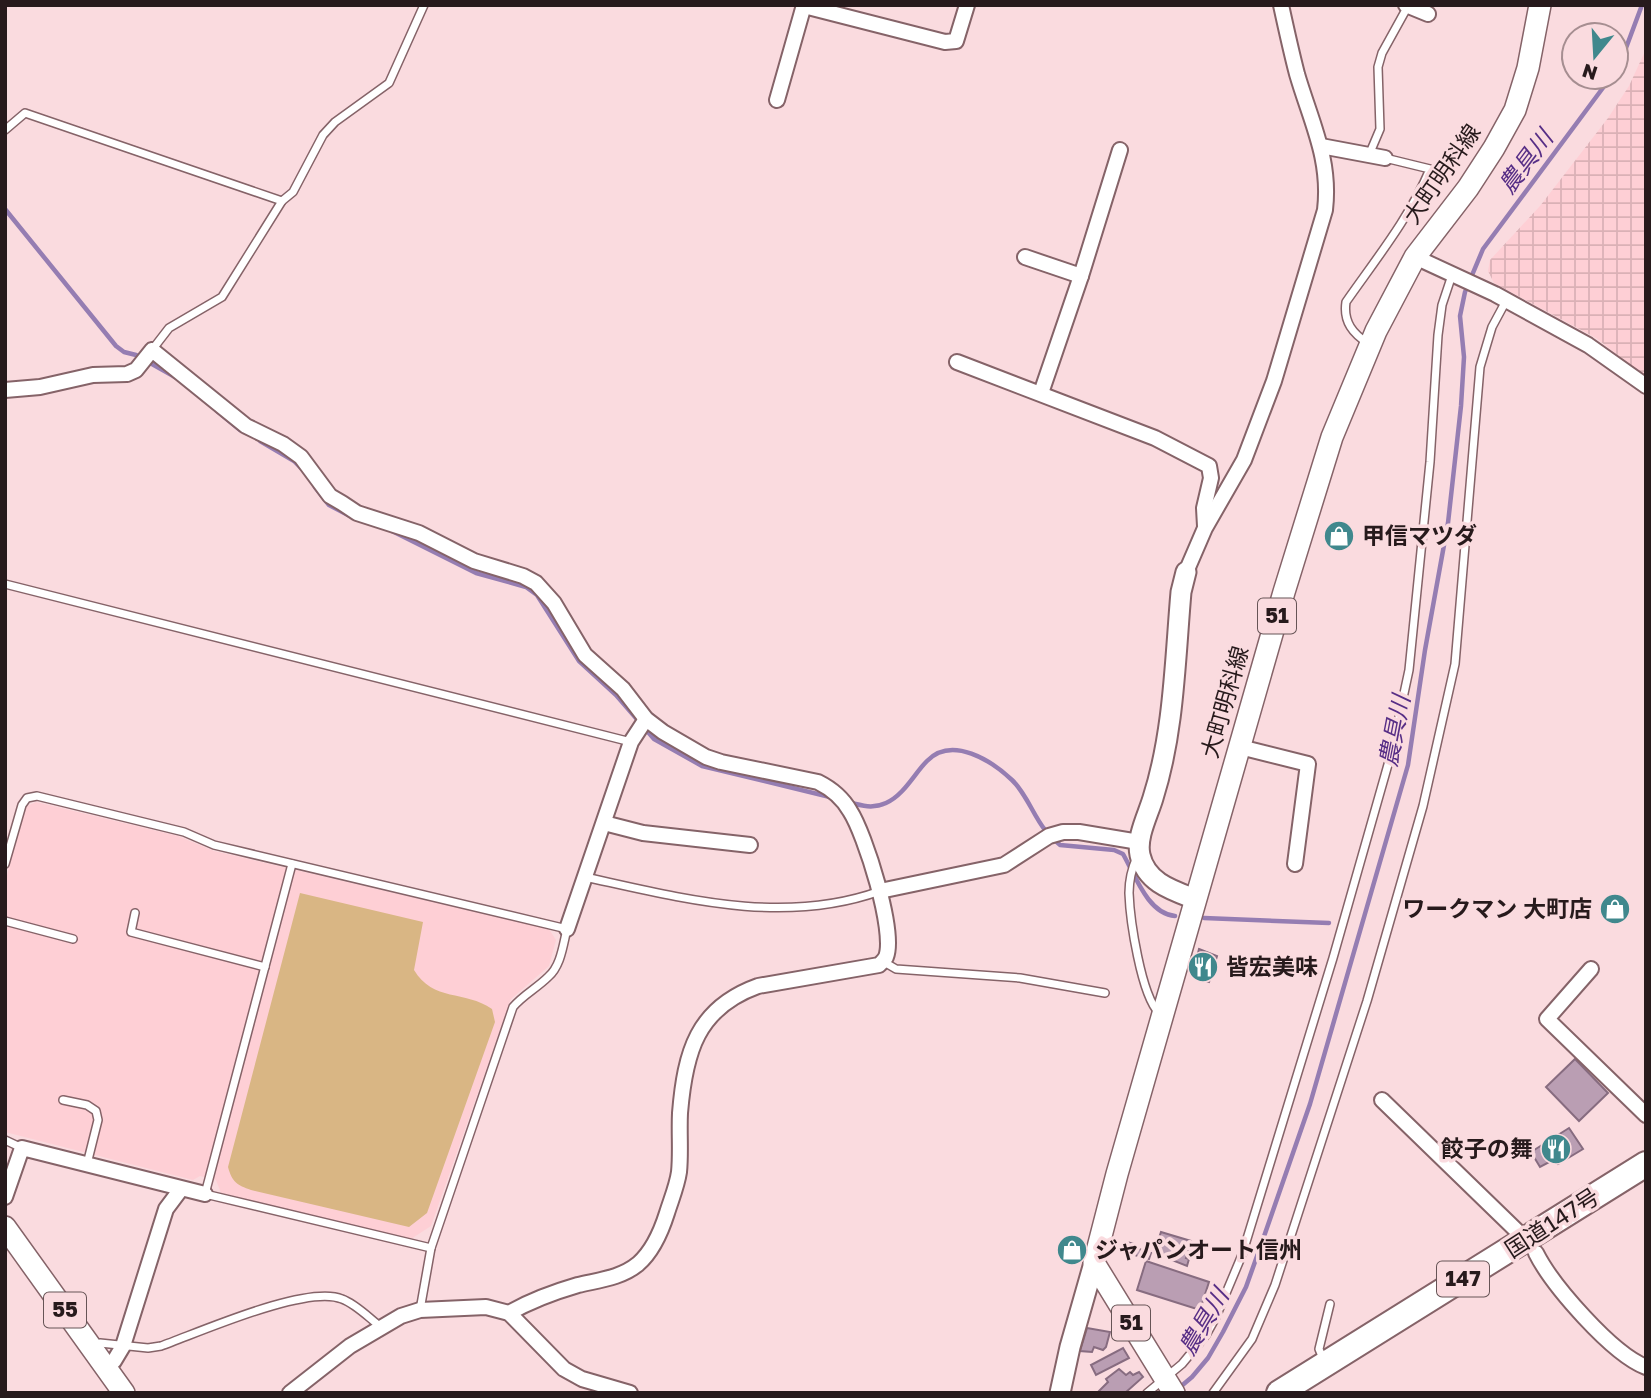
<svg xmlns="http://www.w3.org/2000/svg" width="1651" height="1398" font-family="'Golos Text','Noto Sans JP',sans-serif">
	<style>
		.built { fill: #fecfd5 }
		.industrial { fill: url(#industrial-grid) }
		.pitch { fill: #d9b684 }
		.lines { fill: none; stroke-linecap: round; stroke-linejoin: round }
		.stream { stroke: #957db2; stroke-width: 4.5 }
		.building { fill: #ba9eb3; stroke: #876c80; stroke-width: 2 }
		.lane-casing { stroke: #856368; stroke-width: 10 }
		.street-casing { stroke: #856368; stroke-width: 18 }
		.secondary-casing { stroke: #856368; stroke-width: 23 }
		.primary-casing { stroke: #856368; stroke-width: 24 }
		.highway-casing { stroke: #856368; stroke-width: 28 }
		.lane { stroke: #fff; stroke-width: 7 }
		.street { stroke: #fff; stroke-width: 14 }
		.secondary { stroke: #fff; stroke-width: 19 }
		.primary { stroke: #fff; stroke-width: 21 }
		.highway { stroke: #fff; stroke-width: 24 }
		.labels { text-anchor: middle; stroke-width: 7; stroke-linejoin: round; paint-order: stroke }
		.shield { fill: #fadbdf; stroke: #665456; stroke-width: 2 }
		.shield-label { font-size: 21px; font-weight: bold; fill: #271a1c }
		.street-label { font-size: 23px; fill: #271a1c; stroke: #fadbdf }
		.poi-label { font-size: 23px; font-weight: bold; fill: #271a1c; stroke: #fadbdf; text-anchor: start }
		.water-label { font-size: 24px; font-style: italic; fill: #572e86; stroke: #fadbdf }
	</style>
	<defs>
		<pattern id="industrial-grid" width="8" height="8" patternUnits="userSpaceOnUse" patternTransform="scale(1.75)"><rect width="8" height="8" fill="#fecfd5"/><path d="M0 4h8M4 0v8" fill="none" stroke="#dab1b6"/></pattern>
	</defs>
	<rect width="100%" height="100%" fill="#fadbdf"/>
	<!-- built -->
	<polygon class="built" points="36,802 178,836 214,851 549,929 556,940 549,966 511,999 431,1226 411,1239 221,1193 216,1180 200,1176 193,1180 5,1132 5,883 25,807"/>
	<!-- industrial -->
	<polygon class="industrial" points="1646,49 1646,377 1596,338 1494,283 1488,271 1490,260 1540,206 1608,118 1629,86"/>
	<!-- pitch -->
	<path class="pitch" d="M 300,893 L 423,922 L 414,970 C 433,1002 465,990 492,1009 L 495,1022 L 427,1213 L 409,1227 L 251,1190 C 237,1185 232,1182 228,1167 Z"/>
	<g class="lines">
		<!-- stream -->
		<g class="stream">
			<polyline points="1616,70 1620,64 1642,5"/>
			<polyline points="5,209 116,346 124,352 136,355 175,377"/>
			<polyline points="217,411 240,430"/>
			<polyline points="260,441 294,461 302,469"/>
			<polyline points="315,487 329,505 348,515"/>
			<polyline points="392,531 476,573 526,587 537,595 579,661 616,695 654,739 702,766 834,798"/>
			<path d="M 849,802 C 862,806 873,809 886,803 C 904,795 914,774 927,761 C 952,735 992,761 1012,780 C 1026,793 1033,815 1045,830 C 1049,835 1055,840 1060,845 L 1114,850 L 1123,854 C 1135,875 1148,914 1175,916"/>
			<polyline points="1204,918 1329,923"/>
			<polyline points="1179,1388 1192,1377 1208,1358 1223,1332 1246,1287 1261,1245 1310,1104 1408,765 1425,650 1448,523 1461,406 1464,357 1460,316 1465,292 1483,249 1611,77"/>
		</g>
	</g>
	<!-- building -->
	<g class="building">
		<polygon points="1199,949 1217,956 1209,982 1192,976"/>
		<polygon points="1575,1059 1608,1093 1579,1121 1546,1087"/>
		<polygon points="1569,1128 1583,1149 1558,1164 1553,1160 1540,1167 1531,1152"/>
		<polygon points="1161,1232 1191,1241 1186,1258 1189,1259 1187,1266 1154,1253"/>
		<polygon points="1127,1242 1137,1245 1136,1248 1151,1253 1149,1259 1124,1252"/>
		<polygon points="1146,1261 1209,1282 1200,1310 1137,1290"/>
		<polygon points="1087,1328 1110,1332 1106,1347 1103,1350 1094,1347 1092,1352 1080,1351"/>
		<polygon points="1123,1348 1129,1358 1096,1375 1091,1365"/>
		<polygon points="1119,1369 1126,1375 1130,1372 1133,1375 1139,1372 1143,1377 1125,1393 1097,1393 1108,1382 1106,1379"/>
	</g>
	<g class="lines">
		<!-- lane casing -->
		<g class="lane-casing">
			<g id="lane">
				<polyline points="5,130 25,113 282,201"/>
				<polyline points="1369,155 1380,129 1378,67 1382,53 1408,6"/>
				<path d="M 1369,344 C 1353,334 1343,322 1346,302 C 1376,259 1410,217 1430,169 L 1385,158"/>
				<polyline points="152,350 169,328 222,297 282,201 293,192 323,135 335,122 389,83 424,5"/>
				<polyline points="5,584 631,742"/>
				<path d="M 1137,857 C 1132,868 1129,880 1129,893 C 1130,920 1141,995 1159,1013"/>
				<path d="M 5,864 L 22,805 L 27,798 L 37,796 L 184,832 L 214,845 L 567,929 C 563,945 561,966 548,977 C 537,988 523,995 513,1007 L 431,1248 L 420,1310"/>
				<polyline points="292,864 205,1194 431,1248"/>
				<path d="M 585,877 C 681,898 783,926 880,891"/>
				<polyline points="135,913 131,932 265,967"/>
				<polyline points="5,921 73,939"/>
				<polyline points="884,962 896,969 1020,978 1105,993"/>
				<polyline points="63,1100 87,1105 96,1111 98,1120 87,1164"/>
				<polyline points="5,1140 22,1148"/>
				<path d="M 95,1345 L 100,1343 L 148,1348 L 161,1346 C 198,1333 307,1284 342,1299 C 356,1304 369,1318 381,1327"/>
				<polyline points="1324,1361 1319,1349 1330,1304"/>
				<polyline points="1147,1393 1182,1364 1206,1335 1216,1317 1242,1255 1333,958 1391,754 1409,670 1430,462 1438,335 1442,305 1452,275"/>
				<polyline points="1213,1393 1252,1339 1275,1285 1367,1001 1423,806 1455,664 1480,367 1492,327 1506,301"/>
			</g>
		</g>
		<!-- street casing -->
		<g class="street-casing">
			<g id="street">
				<polyline points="1406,5 1428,14"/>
				<polyline points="804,6 945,42 956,41 967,5"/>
				<polyline points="777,100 804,5"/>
				<polyline points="1321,146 1385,158"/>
				<polyline points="1025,257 1081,276"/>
				<polyline points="1415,257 1495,294 1588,345 1646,386"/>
				<polyline points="957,362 1155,438 1209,466 1211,478 1204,508 1205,526"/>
				<path d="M 5,390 L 40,387 L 93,375 L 127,374 L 136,370 L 152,350 L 246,426 L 283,444 L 301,457 L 330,496 L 342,503 L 357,513 L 419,533 L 474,561 L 523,576 L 536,583 L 554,603 L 585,655 L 623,689 L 646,719 L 663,732 L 706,757 L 721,762 L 818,782 C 832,789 842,797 850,811 C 865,834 896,932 886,957 C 884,961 882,962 879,965 L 758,986 C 697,1008 685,1052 680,1113 C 679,1133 681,1153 679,1172 C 677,1186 671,1200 667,1213 C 661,1232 653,1251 638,1264 C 621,1278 599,1280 578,1285 C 554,1292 530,1301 509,1313"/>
				<polyline points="1041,393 1081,276 1120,150"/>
				<path d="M 1186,572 L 1205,528 L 1244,460 L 1274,381 L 1325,210 C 1331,159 1311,122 1297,74 C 1291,51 1286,28 1281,5"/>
				<polyline points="1240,747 1308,764 1295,864"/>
				<polyline points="604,823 643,833 750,845"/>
				<polyline points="880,891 1004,865 1049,836 1063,832 1079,832 1139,842"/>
				<polyline points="567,929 631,742 646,719"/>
				<polyline points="1591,969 1547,1019 1646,1115"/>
				<polyline points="1382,1100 1517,1231 1523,1241"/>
				<polyline points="5,1197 22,1148 205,1194"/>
				<path d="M 1536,1253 C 1552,1285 1612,1354 1646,1367"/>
				<polyline points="106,1367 114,1361 123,1346 166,1209 181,1189"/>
				<polyline points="290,1393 350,1346 401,1316 420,1310 486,1307 509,1313 564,1369 582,1379 630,1393"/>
			</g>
		</g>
		<!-- secondary casing -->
		<g class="secondary-casing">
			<g id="secondary">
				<path d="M 1186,572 L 1181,592 C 1175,661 1174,732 1153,798 C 1148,815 1136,837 1140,855 C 1146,882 1171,890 1195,899"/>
				<polyline points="1060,1393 1070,1347 1094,1263"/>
			</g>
		</g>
		<!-- primary casing -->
		<g class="primary-casing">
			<g id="primary">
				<polyline points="5,1227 124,1393"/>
				<polyline points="1174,1393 1094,1263 1117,1174 1284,592 1332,437 1376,331 1415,257 1468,188 1494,148 1515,110 1528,68 1540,5"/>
			</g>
		</g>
		<!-- highway casing -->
		<g class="highway-casing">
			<polyline id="highway" points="1279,1393 1646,1164"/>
		</g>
		<!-- lane -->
		<use href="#lane" class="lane"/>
		<!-- street -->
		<use href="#street" class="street"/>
		<!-- secondary -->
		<use href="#secondary" class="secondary"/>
		<!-- primary -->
		<use href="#primary" class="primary"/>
		<!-- highway -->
		<use href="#highway" class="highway"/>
	</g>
	<!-- icons -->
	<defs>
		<g id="shop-disc" transform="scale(1.575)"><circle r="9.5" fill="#40888d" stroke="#fadbdf"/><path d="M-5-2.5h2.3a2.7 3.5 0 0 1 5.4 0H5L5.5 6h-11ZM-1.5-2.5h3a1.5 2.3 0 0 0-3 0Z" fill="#fff"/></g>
		<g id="restaurant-disc" transform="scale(1.575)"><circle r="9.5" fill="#40888d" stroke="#fadbdf"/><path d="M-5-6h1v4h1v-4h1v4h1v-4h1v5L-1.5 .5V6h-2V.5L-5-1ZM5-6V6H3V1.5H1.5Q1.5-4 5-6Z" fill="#fff"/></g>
	</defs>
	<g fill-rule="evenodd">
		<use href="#shop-disc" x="1339" y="536"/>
		<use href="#shop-disc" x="1615" y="909"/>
		<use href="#restaurant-disc" x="1203" y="967"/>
		<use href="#restaurant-disc" x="1556" y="1149"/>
		<use href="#shop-disc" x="1072" y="1250"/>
	</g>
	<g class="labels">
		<!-- shield labels -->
		<g class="shield">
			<rect x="1258" y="598.5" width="38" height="35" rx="5"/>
			<rect x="1437" y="1261.5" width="52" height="35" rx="5"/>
			<rect x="44" y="1292.5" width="42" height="35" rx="5"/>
			<rect x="1112" y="1305.5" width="38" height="35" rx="5"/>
		</g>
		<g class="shield-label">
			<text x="1277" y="623">51</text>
			<text x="1463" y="1286">147</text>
			<text x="65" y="1317">55</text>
			<text x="1131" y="1330">51</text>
		</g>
		<!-- street labels -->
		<g class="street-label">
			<text transform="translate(1442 174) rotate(-55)" y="8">大町明科線</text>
			<text transform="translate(1225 702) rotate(-74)" y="8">大町明科線</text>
			<text transform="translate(1552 1223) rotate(-33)" y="8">国道147号</text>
		</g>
		<!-- poi labels -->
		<g class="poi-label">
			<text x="1362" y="544">甲信マツダ</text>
			<text x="1592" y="917" text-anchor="end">ワークマン 大町店</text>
			<text x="1226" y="975">皆宏美味</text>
			<text x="1533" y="1157" text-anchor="end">餃子の舞</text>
			<text x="1095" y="1258">ジャパンオート信州</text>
		</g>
		<!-- water labels -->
		<g class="water-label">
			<text transform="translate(1526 162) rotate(-53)" y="8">農具川</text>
			<text transform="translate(1395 731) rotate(-79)" y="8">農具川</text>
			<text transform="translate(1204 1322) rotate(-59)" y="8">農具川</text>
		</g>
	</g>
	<!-- border -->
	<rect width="1651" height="1398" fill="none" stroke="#271a1c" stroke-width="14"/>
	<!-- north arrow -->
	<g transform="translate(1595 56) rotate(198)"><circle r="33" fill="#fadbdf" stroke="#a68e91" stroke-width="2"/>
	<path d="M0-5L12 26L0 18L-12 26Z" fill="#40888d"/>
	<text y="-10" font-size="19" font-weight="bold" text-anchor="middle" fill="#271a1c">N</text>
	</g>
</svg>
